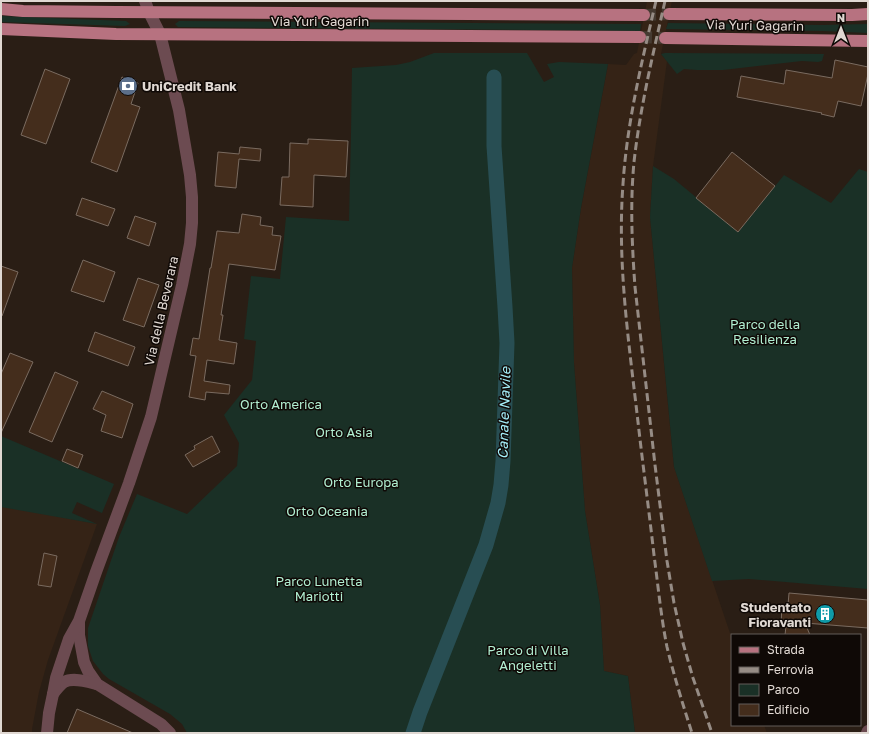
<svg xmlns="http://www.w3.org/2000/svg" width="869" height="734" font-family="'Golos Text',sans-serif">
	<style>
		.built { fill: #352316 }
		.green { fill: #1a3026 }
		.lines { fill: none; stroke-linecap: round; stroke-linejoin: round }
		.canal { stroke: #284e53; stroke-width: 15 }
		.building { fill: #442d1c; stroke: #7a6b60 }
		.major-tunnel { stroke: #453a31; stroke-width: 12; stroke-dasharray: 12 6; stroke-linecap: butt }
		.minor { stroke: #6c4b51; stroke-width: 12 }
		.major { stroke: #b77280; stroke-width: 12 }
		.rail { stroke: #968c85; stroke-width: 3; stroke-dasharray: 8 4; stroke-linecap: butt }
		.labels { text-anchor: middle; stroke-width: 3; stroke-linejoin: round; paint-order: stroke }
		.street-label { font-size: 13px; fill: #e0d8d2; stroke: #0f0906 }
		.poi-label { font-size: 13px; font-weight: bold; fill: #e0d8d2; stroke: #0f0906; text-anchor: start }
		.park-label { font-size: 13px; fill: #b1eed1; stroke: #0f0906 }
		.water-label { font-size: 14px; font-style: italic; fill: #a5effa; stroke: #0f0906 }
	</style>
	<rect width="100%" height="100%" fill="#2a1e15"/>
	<!-- built -->
	<g class="built">
		<polygon points="647,1 672,1 661,54 667,61 653,166 650,217 674,467 732,639 732,725 764,725 767,733 635,733 628,676 604,671 600,605 585,511 574,363 572,268 581,208 608,64 626,65 634,54 637,53"/>
		<polygon points="1,505 97,524 48,660 39,692 32,729 32,733 1,733"/>
	</g>
	<!-- green -->
	<g class="green">
		<polygon points="1,16 126,21 130,24 125,26 1,22"/>
		<polygon points="179,21 641,24 640,31 178,27 175,24"/>
		<polygon points="668,23 822,25 868,24 868,33 822,31 666,29"/>
		<polygon points="434,53 527,53 544,82 554,77 547,64 559,62 608,64 581,208 572,268 574,363 585,511 600,605 604,671 628,676 635,733 187,733 182,724 170,714 109,679 103,674 93,661 88,646 88,628 119,537 137,494 187,514 237,466 239,443 224,415 252,380 256,341 244,339 251,276 280,279 286,217 349,221 351,133 352,68 396,65 410,62"/>
		<polygon points="665,53 824,54 822,61 818,62 802,61 723,70 697,70 684,69 677,74 661,54"/>
		<polygon points="653,166 674,179 738,232 784,175 831,203 859,169 868,172 868,589 749,579 712,581 674,467 650,217"/>
		<polygon points="1,436 114,484 102,513 77,502 72,513 97,524 1,507"/>
	</g>
	<g class="lines">
		<!-- canal -->
		<polyline class="canal" points="413,733 420,712 486,545 498,503 501,485 503,461 507,343 505,307 494,146 494,77"/>
	</g>
	<!-- building -->
	<g class="building">
		<polygon points="835,60 868,67 868,74 861,106 838,101 834,117 821,114 822,113 737,97 741,76 784,84 786,70 832,78"/>
		<polygon points="45,69 70,79 46,144 21,135"/>
		<polygon points="122,77 138,83 131,104 140,107 117,172 91,162"/>
		<polygon points="308,139 348,141 346,177 314,175 313,207 280,205 282,177 289,177 290,143 308,144"/>
		<polygon points="240,147 261,149 260,161 239,159 236,188 215,186 218,152 239,154"/>
		<polygon points="732,152 775,186 738,232 696,198"/>
		<polygon points="82,198 115,209 108,226 76,215"/>
		<polygon points="242,214 261,217 260,225 273,227 272,235 281,236 275,270 229,264 221,315 223,315 219,340 237,343 234,364 207,360 204,381 230,385 229,394 206,392 205,400 189,397 196,356 190,355 193,338 199,339 210,268 211,268 217,231 239,233"/>
		<polygon points="135,216 156,223 149,246 127,238"/>
		<polygon points="83,260 115,272 104,302 71,291"/>
		<polygon points="1,266 18,272 2,316 1,316"/>
		<polygon points="138,278 159,285 144,327 123,320"/>
		<polygon points="95,332 135,347 128,366 88,351"/>
		<polygon points="10,353 33,362 1,433 1,374"/>
		<polygon points="55,372 78,382 52,442 29,432"/>
		<polygon points="102,391 133,404 122,438 101,431 106,415 93,409"/>
		<polygon points="212,436 220,452 193,467 185,455 195,449 194,446"/>
		<polygon points="67,449 83,455 78,468 62,461"/>
		<polygon points="44,553 57,556 51,587 38,585"/>
		<polygon points="789,593 868,600 868,628 805,623 810,635 785,635 786,626 781,625 782,605 788,605"/>
		<polygon points="77,709 133,733 67,733"/>
	</g>
	<g class="lines">
		<!-- major-tunnel -->
		<g class="major-tunnel">
			<polyline points="644,15 669,14"/>
			<polyline points="640,37 665,38"/>
		</g>
		<!-- minor -->
		<g class="minor">
			<polyline points="79,622 79,635 84,662 88,671 97,684 161,724 170,733"/>
			<path d="M 53,694 C 56,690 60,685 64,682 C 73,677 89,682 97,684"/>
			<polyline points="47,733 49,713 53,694 56,678 69,639 79,621 96,572 129,483 151,417 182,285 190,244 192,223 192,197 190,175 179,110 160,34 149,12 145,1"/>
			<polyline points="867,733 868,731"/>
		</g>
		<!-- major -->
		<g class="major">
			<polyline points="1,9 23,11 116,12 644,15"/>
			<polyline points="669,14 852,15 868,14"/>
			<polyline points="1,29 116,34 640,37"/>
			<polyline points="665,38 868,41"/>
		</g>
		<!-- rail -->
		<g class="rail">
			<path d="M 656,1 C 642,61 627,122 623,184 C 617,264 629,343 638,422 C 643,466 649,511 654,555 C 658,585 661,617 667,647 C 674,676 683,705 692,733"/>
			<path d="M 665,1 C 653,54 640,108 634,162 C 630,204 632,245 635,287 L 655,465 L 667,561 L 674,603 L 683,643 L 693,678 L 712,733"/>
		</g>
	</g>
	<!-- icons -->
	<defs>
		<g id="bank-disc" transform="scale(1)"><circle r="9.5" fill="#5c6f8a" stroke="#0f0906"/><path d="M-6-4H6V4H-6ZM0-2.3a2.3 2.3 0 1 0 0 4.6a2.3 2.3 0 1 0 0-4.6Z" fill="#fff"/></g>
		<g id="building-disc" transform="scale(1)"><circle r="9.5" fill="#0f9aa8" stroke="#0f0906"/><path d="M-4-6H4V6H1V3H-1V6H-4ZM-2.5-4.3h1.7v1.8h-1.7ZM.8-4.3h1.7v1.8H.8ZM-2.5-1h1.7V.8h-1.7ZM.8-1h1.7V.8H.8Z" fill="#fff"/></g>
	</defs>
	<g fill-rule="evenodd">
		<use href="#bank-disc" x="128" y="86"/>
		<use href="#building-disc" x="825" y="614"/>
	</g>
	<g class="labels">
		<!-- street labels -->
		<g class="street-label">
			<text x="320" y="26">Via Yuri Gagarin</text>
			<text transform="translate(755 25) rotate(1)" y="5">Via Yuri Gagarin</text>
			<text transform="translate(161 311) rotate(-77)" y="5">Via della Beverara</text>
		</g>
		<!-- poi labels -->
		<g class="poi-label">
			<text x="142" y="91">UniCredit Bank</text>
			<text x="811" y="612" text-anchor="end">Studentato<tspan x="811" dy="15">Fioravanti</tspan></text>
		</g>
		<!-- park labels -->
		<g class="park-label">
			<text x="765" y="329">Parco della<tspan x="765" dy="15">Resilienza</tspan></text>
			<text x="281" y="409">Orto America</text>
			<text x="344" y="437">Orto Asia</text>
			<text x="361" y="487">Orto Europa</text>
			<text x="327" y="516">Orto Oceania</text>
			<text x="319" y="586">Parco Lunetta<tspan x="319" dy="15">Mariotti</tspan></text>
			<text x="528" y="655">Parco di Villa<tspan x="528" dy="15">Angeletti</tspan></text>
		</g>
		<!-- water labels -->
		<g class="water-label">
			<text transform="translate(504 413) rotate(-88)" y="5">Canale Navile</text>
		</g>
	</g>
	<!-- border -->
	<rect width="869" height="734" fill="none" stroke="#e0d8d2" stroke-width="4"/>
	<!-- legend -->
	<rect x="731" y="634" width="130" height="92" fill="#0f0906" stroke="#635c58"/>
	<rect x="739" y="647" width="20" height="6" fill="#b77280" stroke="#635c58"/>
	<text x="767" y="654" font-size="12" fill="#e0d8d2">Strada</text>
	<rect x="739" y="667" width="20" height="6" fill="#968c85" stroke="#635c58"/>
	<text x="767" y="674" font-size="12" fill="#e0d8d2">Ferrovia</text>
	<rect x="739" y="684" width="20" height="12" fill="#1a3026" stroke="#635c58"/>
	<text x="767" y="694" font-size="12" fill="#e0d8d2">Parco</text>
	<rect x="739" y="704" width="20" height="12" fill="#442d1c" stroke="#635c58"/>
	<text x="767" y="714" font-size="12" fill="#e0d8d2">Edificio</text>
	<!-- north arrow -->
	<g transform="translate(841 28)" stroke="#0f0906" stroke-width="3" paint-order="stroke">
	<path d="M0-3L7 15L0 10L-7 15Z" fill="#e0d8d2"/>
	<text y="-6" font-size="11" font-weight="bold" text-anchor="middle" fill="#e0d8d2">N</text>
	</g>
</svg>
